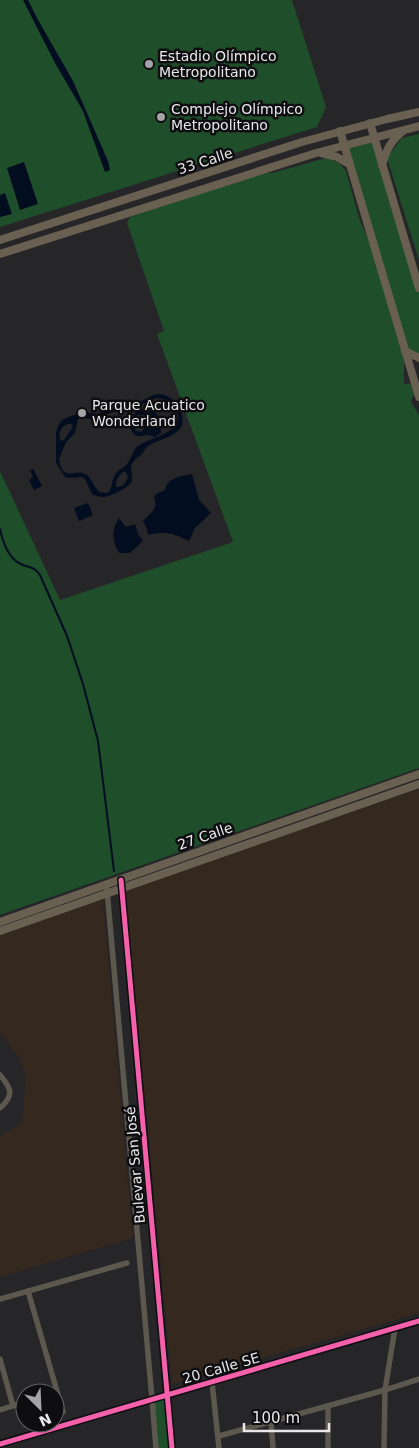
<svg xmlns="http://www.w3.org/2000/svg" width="419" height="1448" font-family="'DejaVu Sans',sans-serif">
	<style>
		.industrial { fill: #35281e }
		.green { fill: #1f4e2b }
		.water { fill: #030d20; fill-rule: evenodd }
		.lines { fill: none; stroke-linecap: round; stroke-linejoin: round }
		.stream { stroke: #030d20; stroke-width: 2 }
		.minor { stroke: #5d584e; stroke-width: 5.5 }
		.major { stroke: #696051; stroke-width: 8 }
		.cycleway-casing { stroke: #0e0e10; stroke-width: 8 }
		.cycleway { stroke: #f560ab; stroke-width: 5 }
		.poi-dot { fill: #a4a3a6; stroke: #0e0e10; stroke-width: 2 }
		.labels { text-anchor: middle; stroke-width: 5; stroke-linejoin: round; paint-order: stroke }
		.poi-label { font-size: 14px; fill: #e8e7ea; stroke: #0e0e10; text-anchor: start }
		.street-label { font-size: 14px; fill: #e8e7ea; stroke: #0e0e10 }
	</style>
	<rect width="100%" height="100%" fill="#262528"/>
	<!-- industrial -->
	<g class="industrial">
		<polygon points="419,789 419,1313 172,1384 125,891"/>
		<polygon points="103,899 133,1238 0,1277 0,1136 22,1123 26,1075 19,1057 0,1033 0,935"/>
	</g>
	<!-- green -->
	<g class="green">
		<polygon points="0,0 292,0 326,107 317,127 0,227"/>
		<polygon points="419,134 419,260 387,158 402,138"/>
		<polygon points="373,137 419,290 419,357 408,350 344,145"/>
		<polygon points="326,158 339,163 346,171 360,221 369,241 404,361 404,384 410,383 414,394 411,402 419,415 419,768 0,915 0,471 60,600 233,542 157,334 164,331 127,223 130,217 218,186 221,187 236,183 240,179 260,173 272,173"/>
		<polygon points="167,1395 168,1448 154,1448 153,1399"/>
	</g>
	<!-- water -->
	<g class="water">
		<polygon points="23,0 28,0 37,18 73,81 108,161 110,170 105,172 83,111 55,63"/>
		<polygon points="24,162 38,204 20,210 7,168"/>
		<polygon points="5,193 12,214 0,217 0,195"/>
		<path d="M 161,394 C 170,397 178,401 181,411 C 190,439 158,436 146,448 C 144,450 143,453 142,454 C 139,457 135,459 133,462 C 129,467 133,475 132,481 C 130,487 110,497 103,497 C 99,497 95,495 92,494 L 85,479 L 82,477 L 70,478 L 65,477 L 56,463 L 56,432 L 58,426 L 62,420 L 71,416 L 80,413 L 86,412 L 97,414 L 111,409 L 128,408 L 153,395 ZM 157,398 C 165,399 173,401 176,409 C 187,435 147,436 136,448 C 132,453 131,460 126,465 C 123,468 117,470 115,475 C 111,481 113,487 108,493 L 99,492 C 94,487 92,479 87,475 C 74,467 63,484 59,459 L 66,442 L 75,433 L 78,419 L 81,418 L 93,419 L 113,412 L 130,411 L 150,400 ZM 68,424 L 71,424 L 73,427 L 64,440 L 61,441 C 57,435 61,426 68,424 ZM 125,471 L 128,476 C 127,482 122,488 116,487 C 115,481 120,473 125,471 Z"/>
		<path d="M 152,410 C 160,414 161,425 161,433 L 155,437 C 152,436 150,435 147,435 C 142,435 140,438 135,435 C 128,430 130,417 136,412 C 139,410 148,411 152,410 ZM 137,415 L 144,415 L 144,429 L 141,432 L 136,431 C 133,426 134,420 137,415 Z"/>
		<polygon points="33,469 42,486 34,490 29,480 33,477 30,470"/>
		<path d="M 192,474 L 199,500 L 211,513 L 195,528 L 189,541 C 172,533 167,531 148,535 L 147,529 L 143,521 C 150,513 159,509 154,498 L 156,494 L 165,490 C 167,478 181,476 192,474 Z"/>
		<polygon points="88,503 93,515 79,521 74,508"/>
		<path d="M 119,518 L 126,527 L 135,524 L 138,534 L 143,541 L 130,553 L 119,553 C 112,541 111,530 119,518 Z"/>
	</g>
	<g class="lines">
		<!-- stream -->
		<path class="stream" d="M 0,529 C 3,543 9,560 23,565 C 32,568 34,567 40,575 L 67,636 L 83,684 L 98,741 L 114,871"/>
		<!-- minor -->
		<g class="minor">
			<polyline points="121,885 172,1448"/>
			<polyline points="107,890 152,1399 156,1448"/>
			<path d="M 0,1075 C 11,1088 15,1095 0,1108"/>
			<polyline points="28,1291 63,1412"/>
			<polyline points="0,1299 127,1263"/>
			<polyline points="0,1359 13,1406"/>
			<polyline points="212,1382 219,1448"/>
			<polyline points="328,1406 328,1448"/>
			<polyline points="0,1410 25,1402"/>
			<polyline points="271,1421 273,1448"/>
			<polyline points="219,1436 385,1390 419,1379"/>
			<polyline points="0,1444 419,1321"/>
			<polyline points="384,1448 385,1390 395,1328"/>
		</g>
		<!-- major -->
		<g class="major">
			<polyline points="370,123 419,288"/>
			<polyline points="340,131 419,397"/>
			<polyline points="321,153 337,157 349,164"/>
			<path d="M 382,165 C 386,151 391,140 403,131"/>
			<polyline points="0,240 302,142 387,119 419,112"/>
			<polyline points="0,254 316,153 419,126"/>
			<polyline points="405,351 419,358"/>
			<polyline points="0,922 419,774"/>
			<polyline points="0,931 419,784"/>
		</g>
		<!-- cycleway casing -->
		<g class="cycleway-casing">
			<g id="cycleway">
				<polyline points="121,880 172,1448"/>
				<polyline points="0,1444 419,1321"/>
			</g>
		</g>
		<!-- cycleway -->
		<use href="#cycleway" class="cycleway"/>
	</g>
	<!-- markers -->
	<g class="poi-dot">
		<circle cx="149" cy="64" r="5"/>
		<circle cx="161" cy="117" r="5"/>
		<circle cx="82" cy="413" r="5"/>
	</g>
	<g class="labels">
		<!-- poi labels -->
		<g class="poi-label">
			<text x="159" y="61">Estadio Olímpico<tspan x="159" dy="16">Metropolitano</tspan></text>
			<text x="171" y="114">Complejo Olímpico<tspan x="171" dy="16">Metropolitano</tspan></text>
			<text x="92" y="410">Parque Acuatico<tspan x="92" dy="16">Wonderland</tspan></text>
		</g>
		<!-- street labels -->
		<g class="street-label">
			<text transform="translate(205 161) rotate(-18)" y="5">33 Calle</text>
			<text transform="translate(205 836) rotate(-19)" y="5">27 Calle</text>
			<text transform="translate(135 1165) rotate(-95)" y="5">Bulevar San José</text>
			<text transform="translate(221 1368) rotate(-16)" y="5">20 Calle SE</text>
		</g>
	</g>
	<!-- north arrow -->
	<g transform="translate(40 1408) rotate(156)"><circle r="24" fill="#0e0e10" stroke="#656567"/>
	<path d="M0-4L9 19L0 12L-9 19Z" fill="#a4a3a6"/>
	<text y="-8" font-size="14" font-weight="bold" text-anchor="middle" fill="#e8e7ea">N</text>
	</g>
	<!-- scale -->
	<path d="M244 1423v8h85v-8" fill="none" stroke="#e8e7ea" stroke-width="2.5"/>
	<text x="252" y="1423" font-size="15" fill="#e8e7ea" stroke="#0e0e10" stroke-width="4" paint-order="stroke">100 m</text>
</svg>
